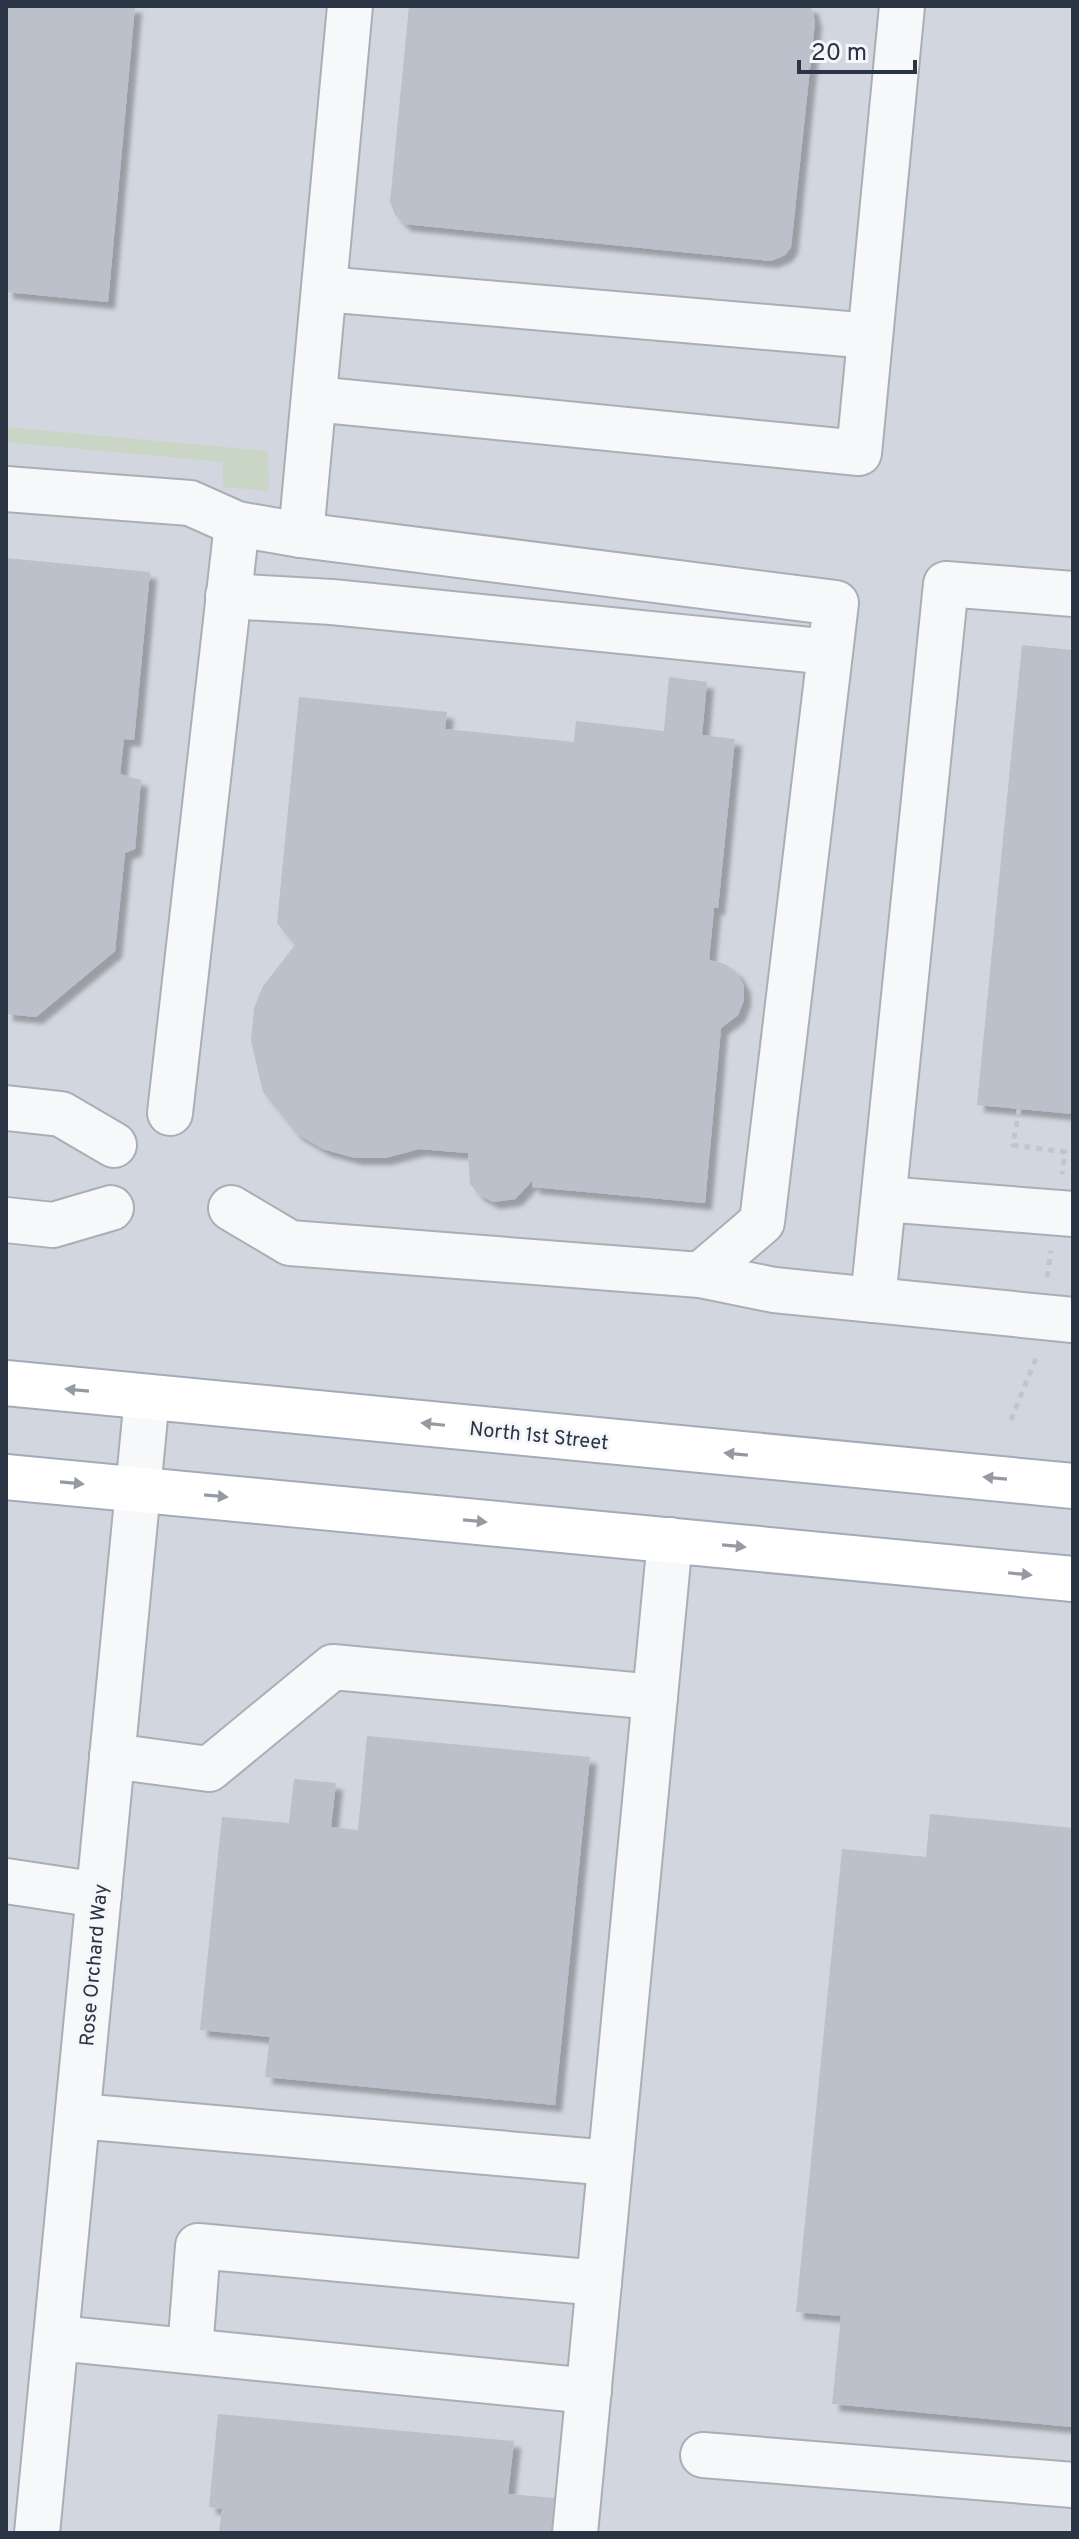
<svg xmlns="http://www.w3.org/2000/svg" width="1079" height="2539" font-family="Overpass,sans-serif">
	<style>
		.built { fill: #d2d6de }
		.green { fill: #c9d6c5 }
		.building { fill: #bbc0ca; filter: url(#shadow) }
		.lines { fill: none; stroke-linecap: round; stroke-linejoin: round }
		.minor-casing { stroke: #a9aeb7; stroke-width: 48 }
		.major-casing { stroke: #a3abb8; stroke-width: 48 }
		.path { stroke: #c2c5cb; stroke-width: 5; stroke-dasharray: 6 6; stroke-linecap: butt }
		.minor { stroke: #f7f8fa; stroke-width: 44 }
		.major { stroke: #fff; stroke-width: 44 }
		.oneway { fill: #959aa2 }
		.labels { text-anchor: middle; stroke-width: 6; stroke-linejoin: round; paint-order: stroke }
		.street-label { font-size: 20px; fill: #2b3445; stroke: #f4f6f9 }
	</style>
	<defs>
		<filter id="shadow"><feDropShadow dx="7" dy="7" stdDeviation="2" flood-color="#0004"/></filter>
	</defs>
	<rect width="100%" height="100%" fill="#e4e7ec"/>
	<!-- built -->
	<rect class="built" x="6" y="6" width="1067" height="2527"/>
	<!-- green -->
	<polygon class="green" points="6,427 268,451 269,491 223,487 223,462 6,442"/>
	<!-- building -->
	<g class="building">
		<polygon points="6,6 135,6 108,302 6,292"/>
		<polygon points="409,6 811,6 815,21 791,247 785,255 771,261 404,224 395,215 390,202"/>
		<polygon points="6,558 150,572 134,740 124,739 120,774 141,780 135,849 125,853 115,951 36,1017 6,1014"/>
		<polygon points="1022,645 1073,650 1073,1114 977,1105"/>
		<polygon points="669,677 707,682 702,735 735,739 718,908 714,908 709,960 725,964 736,972 744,986 744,1000 738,1015 721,1028 705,1203 532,1187 533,1180 515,1199 493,1202 478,1194 470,1184 468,1153 419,1149 385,1158 355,1158 323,1149 296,1133 263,1092 251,1041 254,1008 263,986 295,945 277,923 299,697 447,712 445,729 574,742 576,721 664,731"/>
		<polygon points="367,1736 590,1757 555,2105 265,2077 270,2037 200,2030 222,1817 289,1823 294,1779 336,1783 331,1827 358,1830"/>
		<polygon points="930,1814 1073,1828 1073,2427 832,2404 841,2316 796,2312 842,1849 926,1857"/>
		<polygon points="218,2414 514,2441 508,2494 556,2498 552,2533 219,2533 222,2509 209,2507"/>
	</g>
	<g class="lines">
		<!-- minor casing -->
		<g class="minor-casing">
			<g id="minor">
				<polyline points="324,289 870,336"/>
				<polyline points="314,399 859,453 902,6"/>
				<polyline points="6,489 190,503 237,524 301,535 836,603 762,1222 700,1275 290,1243 231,1208"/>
				<polyline points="301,535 350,6"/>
				<polyline points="228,596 332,602 830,652"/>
				<polyline points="6,1108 61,1114 114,1145"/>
				<polyline points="170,1113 237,524"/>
				<polyline points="884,1199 1073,1214"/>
				<polyline points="6,1220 53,1225 111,1208"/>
				<polyline points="700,1275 774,1290 1073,1320"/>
				<polyline points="873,1300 946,584 1073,594"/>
				<polyline points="112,1756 209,1769 333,1667 655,1697"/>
				<polyline points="6,1881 99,1895"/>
				<polyline points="79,2116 610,2163"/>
				<polyline points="57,2338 589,2391"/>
				<polyline points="190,2351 198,2246 599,2283"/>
				<polyline points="703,2455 1073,2485"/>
				<polyline points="37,2533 147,1397"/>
				<polyline points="575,2533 670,1540"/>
			</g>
		</g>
		<!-- major casing -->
		<g class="major-casing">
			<g id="major">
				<polyline points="6,1383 1073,1486"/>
				<polyline points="6,1477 1073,1579"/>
			</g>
		</g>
		<!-- path -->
		<g class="path">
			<polyline points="1019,1109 1013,1145 1065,1152 1062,1174"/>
			<polyline points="1047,1277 1051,1251"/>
			<polyline points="1011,1420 1036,1358"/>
		</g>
		<!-- minor -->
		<use href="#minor" class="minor"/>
		<!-- major -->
		<use href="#major" class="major"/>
	</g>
	<!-- one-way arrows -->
	<defs><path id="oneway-solid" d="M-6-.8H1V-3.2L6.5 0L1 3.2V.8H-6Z" transform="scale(2)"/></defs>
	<g class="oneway">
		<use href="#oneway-solid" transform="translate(77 1390) rotate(-175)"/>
		<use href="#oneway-solid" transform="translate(433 1424) rotate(-174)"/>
		<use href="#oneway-solid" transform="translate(736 1454) rotate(-175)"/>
		<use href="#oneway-solid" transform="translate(995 1478) rotate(-175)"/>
		<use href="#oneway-solid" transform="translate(72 1483) rotate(5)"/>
		<use href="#oneway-solid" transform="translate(216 1496) rotate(5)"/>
		<use href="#oneway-solid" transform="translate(475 1521) rotate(5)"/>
		<use href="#oneway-solid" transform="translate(734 1546) rotate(5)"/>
		<use href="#oneway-solid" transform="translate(1020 1574) rotate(6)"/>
	</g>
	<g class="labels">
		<!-- street labels -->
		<g class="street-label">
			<text transform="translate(539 1435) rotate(6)" y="7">North 1st Street</text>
			<text transform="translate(93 1965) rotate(-85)" y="7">Rose Orchard Way</text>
		</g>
	</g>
	<!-- border -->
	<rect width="1079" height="2539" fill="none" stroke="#2b3445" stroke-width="16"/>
	<!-- scale -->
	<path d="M799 60v12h116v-12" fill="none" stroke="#2b3445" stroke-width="4"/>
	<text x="811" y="60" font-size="24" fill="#2b3445" stroke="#f4f6f9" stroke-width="6" paint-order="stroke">20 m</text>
</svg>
